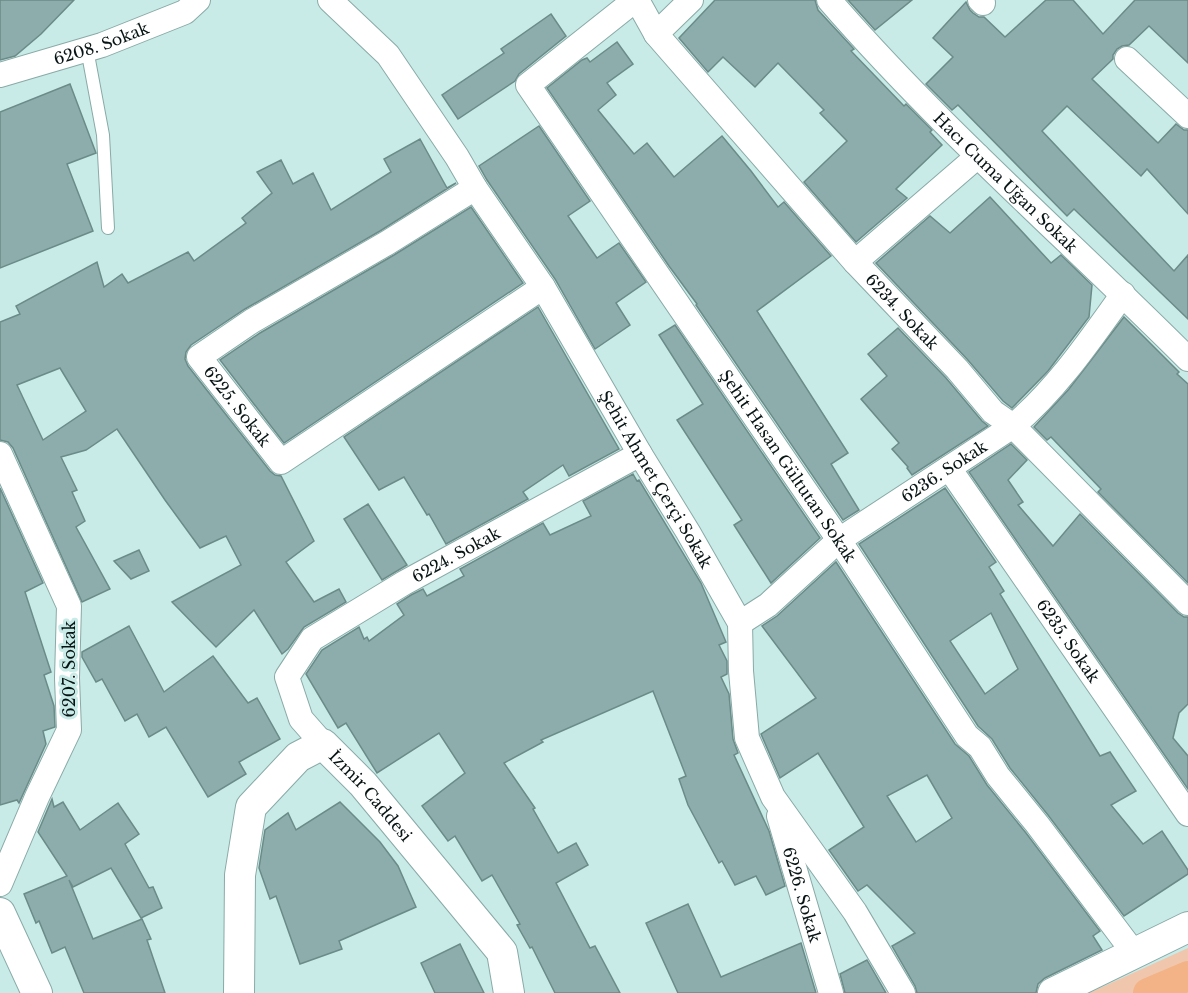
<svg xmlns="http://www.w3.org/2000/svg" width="1188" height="993" font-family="'Libre Baskerville',serif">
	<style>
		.green { fill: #f0c7ac }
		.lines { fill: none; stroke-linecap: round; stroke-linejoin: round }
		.canal { stroke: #f3b387; stroke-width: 30 }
		.building { fill: #8cadab; stroke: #6b8b89; stroke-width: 1.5; fill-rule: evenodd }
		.service-casing { stroke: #89aaa7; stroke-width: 14 }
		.minor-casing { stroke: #89aaa7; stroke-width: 26 }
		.tertiary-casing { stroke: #89aaa7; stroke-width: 32 }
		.service { stroke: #fff; stroke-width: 12 }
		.minor { stroke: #fff; stroke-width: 24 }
		.tertiary { stroke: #fff; stroke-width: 30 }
		.labels { text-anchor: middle; stroke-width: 6; stroke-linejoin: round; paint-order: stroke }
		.street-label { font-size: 16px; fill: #081414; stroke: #c8ebe8 }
	</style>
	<rect width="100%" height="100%" fill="#c8ebe8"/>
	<!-- green -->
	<polygon class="green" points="1188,948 1188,993 1089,993"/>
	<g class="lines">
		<!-- canal -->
		<polyline class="canal" points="1148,993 1188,976"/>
	</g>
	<!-- building -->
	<g class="building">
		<polygon points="0,0 74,0 41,34 15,56 0,60"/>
		<polygon points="715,0 815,0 818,10 854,49 851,51 904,106 906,104 932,130 930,132 942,145 896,189 907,198 856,242 804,182 847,141 820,113 824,110 778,63 755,87 723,57 708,72 679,38"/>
		<polygon points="848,0 912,0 875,30"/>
		<polygon points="1046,0 1073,0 1103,34 1135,0 1188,0 1188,63 1149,26 1129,45 1122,46 1117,49 1113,55 1113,59 1092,79 1158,143 1176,124 1184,130 1188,130 1188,214 1147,169 1141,176 1067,106 1042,131 1174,271 1188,255 1188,319 1074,209 1067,216 958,105 952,110 926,84 953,57 933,38 966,2 970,10 973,13 979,17 984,17 1005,37"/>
		<polygon points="551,14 566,36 519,74 515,81 458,119 442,95 504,53 501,49"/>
		<polygon points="617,42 633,64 607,83 616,95 598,110 634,154 647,143 674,177 722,136 751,171 778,207 784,202 831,256 757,311 848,453 831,464 859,510 843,520 696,305 697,304 669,266 547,88 582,60 587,58 590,62"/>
		<polygon points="70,84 96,153 67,164 93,231 0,268 0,112"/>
		<polygon points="539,126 590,201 568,216 597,258 619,243 646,282 616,303 630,325 595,349 555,279 487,180 479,166"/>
		<path d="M 420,139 L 447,188 L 456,183 L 380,231 L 245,309 L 191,345 L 186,352 L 185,359 L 188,366 L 270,471 L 275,475 L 281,476 L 314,541 L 286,562 L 314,602 L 339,589 L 346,602 L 304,627 L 288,649 L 282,654 L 254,610 L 216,647 L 172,602 L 241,565 L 226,536 L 200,548 L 165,500 L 117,429 L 86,450 L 61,457 L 77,490 L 72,492 L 85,521 L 76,527 L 110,589 L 82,602 L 13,448 L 8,442 L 0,440 L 0,322 L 20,314 L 16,306 L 97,262 L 104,287 L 122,274 L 128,283 L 188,252 L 194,261 L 246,223 L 242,218 L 272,193 L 257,172 L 281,160 L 293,184 L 313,173 L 331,210 L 391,172 L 384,159 ZM 60,368 L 86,411 L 43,440 L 17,385 Z"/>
		<polygon points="990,197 1051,263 1061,255 1092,285 1089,317 1048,371 1012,408 1003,401 967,359 876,263 930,216 950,233"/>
		<polygon points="471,207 523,283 284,443 220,360 260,333 394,255"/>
		<polygon points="538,307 619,449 569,476 563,465 523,492 528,499 446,544 429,514 427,515 404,477 379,490 344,437"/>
		<polygon points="1124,317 1179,372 1177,374 1188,384 1188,583 1098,492 1101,489 1051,437 1047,440 1034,427 1069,389"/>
		<polygon points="675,325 820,538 771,583 734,525 742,520 677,420 703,404 659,335"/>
		<polygon points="898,328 946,378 982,421 988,426 912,475 907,468 908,467 892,449 899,443 861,399 887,376 868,354"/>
		<polygon points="1011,444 1027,460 1008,480 1023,502 1018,505 1053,546 1080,514 1178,613 1184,617 1188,617 1188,704 1179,713 1173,738 1188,756 1188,789 969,472"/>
		<polygon points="633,474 637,481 639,480 701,583 726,642 719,645 727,661 727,674 721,677 729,694 733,739 738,753 734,755 769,831 785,886 766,895 756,876 735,885 722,861 719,863 688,805 679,779 686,776 653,691 541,740 543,742 504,763 535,808 533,809 558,853 576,843 588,865 556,883 590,948 595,946 620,993 555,993 532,947 530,948 517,925 520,924 492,875 482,881 455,836 448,841 422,806 465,773 439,733 377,773 346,723 338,728 306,674 322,650 359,627 364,639 367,637 369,641 404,615 397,604 411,595 423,589 427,596 464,576 460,569 543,523 550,535 591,516 583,501"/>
		<polygon points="0,488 43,583 25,592 51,672 44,675 54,706 55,727 43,731 46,744 19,803 17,800 0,805"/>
		<path d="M 945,488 L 996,562 L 989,567 L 1004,591 L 1000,594 L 1100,756 L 1110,752 L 1136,791 L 1111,805 L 1143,844 L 1162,831 L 1188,870 L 1188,874 L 1124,916 L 1048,815 L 1010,768 L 992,739 L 978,726 L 859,544 ZM 991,613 L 1018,669 L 985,694 L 950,641 Z"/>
		<polygon points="368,504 407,565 382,580 344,519"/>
		<polygon points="139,550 149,571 131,579 114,561"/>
		<path d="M 836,562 L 955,744 L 969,756 L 987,785 L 1026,833 L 1100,931 L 1093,936 L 1102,950 L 1045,978 L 1038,984 L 1036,993 L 917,993 L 915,986 L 892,946 L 915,933 L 867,885 L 858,891 L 829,850 L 864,827 L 818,753 L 780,778 L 761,734 L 816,698 L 762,626 L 777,616 ZM 927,775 L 952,818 L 916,842 L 887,796 Z"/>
		<polygon points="129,626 164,692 213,656 248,703 257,698 280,739 239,762 246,774 208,797 166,727 149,737 137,714 125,721 102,679 96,682 82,657 82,652"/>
		<polygon points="52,799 54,807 63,802 80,830 118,803 139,834 125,844 149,888 153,887 162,908 141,918 111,868 73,887 69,880 93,939 142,919 151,939 147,940 165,993 84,993 65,947 52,953 39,921 36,923 24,894 67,876 38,832"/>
		<polygon points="340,802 380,842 398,866 416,907 339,941 342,949 300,964 276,896 270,899 259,868 265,830 288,813 296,830"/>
		<polygon points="688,904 721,977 801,943 816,993 678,993 646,923"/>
		<polygon points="460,944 484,993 435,993 421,963"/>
		<polygon points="867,960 886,993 845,993 840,974"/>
	</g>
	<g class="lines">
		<!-- service casing -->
		<g class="service-casing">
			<polyline id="service" points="87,49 103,135 108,228"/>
		</g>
		<!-- minor casing -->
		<g class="minor-casing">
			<g id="minor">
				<path id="s1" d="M 330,0 L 388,55 L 457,157 L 475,188 L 543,287 L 640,454 L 688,532 L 740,623 L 741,671 L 747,738 L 773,797 L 855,912 L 903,993"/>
				<path id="s2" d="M 635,0 L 528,85 L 839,540 L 967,736 L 980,747 L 998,776 L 1037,824 L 1134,953"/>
				<path id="s3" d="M 637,0 L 656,34 L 855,262 L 957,369 L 993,412 L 1013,426 L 1188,603"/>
				<path id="s4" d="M 829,0 C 940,128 1068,239 1188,359"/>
				<polyline points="980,0 983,3"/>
				<polyline points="656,34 691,0"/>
				<polyline points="1127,59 1188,116"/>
				<path id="s5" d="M 0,75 L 102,45 L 185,12 L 198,0"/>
				<path id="s6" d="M 475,188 L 387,243 L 252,321 L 199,357 L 281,462 L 543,287"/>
				<polyline points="855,262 978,156"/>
				<polyline points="0,454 69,606 67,678 69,730 37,797 0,884"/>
				<path id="s7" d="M 949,468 L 1188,814"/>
				<path id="s8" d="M 740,623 L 768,605 L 839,540 L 1013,426 C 1057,389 1090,340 1123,294"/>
				<path id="s9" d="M 323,744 L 301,719 L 287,677 L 312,639 L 404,583 L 640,454"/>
				<path id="s10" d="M 779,816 L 831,993"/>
			</g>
		</g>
		<!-- tertiary casing -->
		<g class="tertiary-casing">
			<g id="tertiary">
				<polyline points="0,913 37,993"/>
				<path id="s11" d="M 239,993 L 240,875 L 251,807 L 298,757 L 323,744 L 363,784 L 502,952 L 509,993"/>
				<polyline points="1053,993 1188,927"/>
			</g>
		</g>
		<!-- service -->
		<use href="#service" class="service"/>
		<!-- minor -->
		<use href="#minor" class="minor"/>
		<!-- tertiary -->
		<use href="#tertiary" class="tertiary"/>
	</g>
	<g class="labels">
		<!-- street labels -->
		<g class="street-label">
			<text dy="6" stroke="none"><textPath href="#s5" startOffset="106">6208. Sokak</textPath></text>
			<text dy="6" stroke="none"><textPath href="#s4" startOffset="254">Hacı Cuma Uğan Sokak</textPath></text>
			<text dy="6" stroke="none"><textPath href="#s3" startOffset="410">6234. Sokak</textPath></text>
			<text dy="6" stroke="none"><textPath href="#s6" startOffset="386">6225. Sokak</textPath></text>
			<text dy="6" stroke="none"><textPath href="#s2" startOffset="598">Şehit Hasan Gültutan Sokak</textPath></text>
			<text dy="6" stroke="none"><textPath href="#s8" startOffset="255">6236. Sokak</textPath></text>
			<text dy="6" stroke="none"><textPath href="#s1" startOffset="582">Şehit Ahmet Çerçi Sokak</textPath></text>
			<text dy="6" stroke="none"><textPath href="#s9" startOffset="290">6224. Sokak</textPath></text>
			<text dy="6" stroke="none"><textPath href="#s7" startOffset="210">6235. Sokak</textPath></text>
			<text transform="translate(69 669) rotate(-90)" y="6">6207. Sokak</text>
			<text dy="6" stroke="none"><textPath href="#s11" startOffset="354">İzmir Caddesi</textPath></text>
			<text dy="6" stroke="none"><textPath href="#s10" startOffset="82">6226. Sokak</textPath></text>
		</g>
	</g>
</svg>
